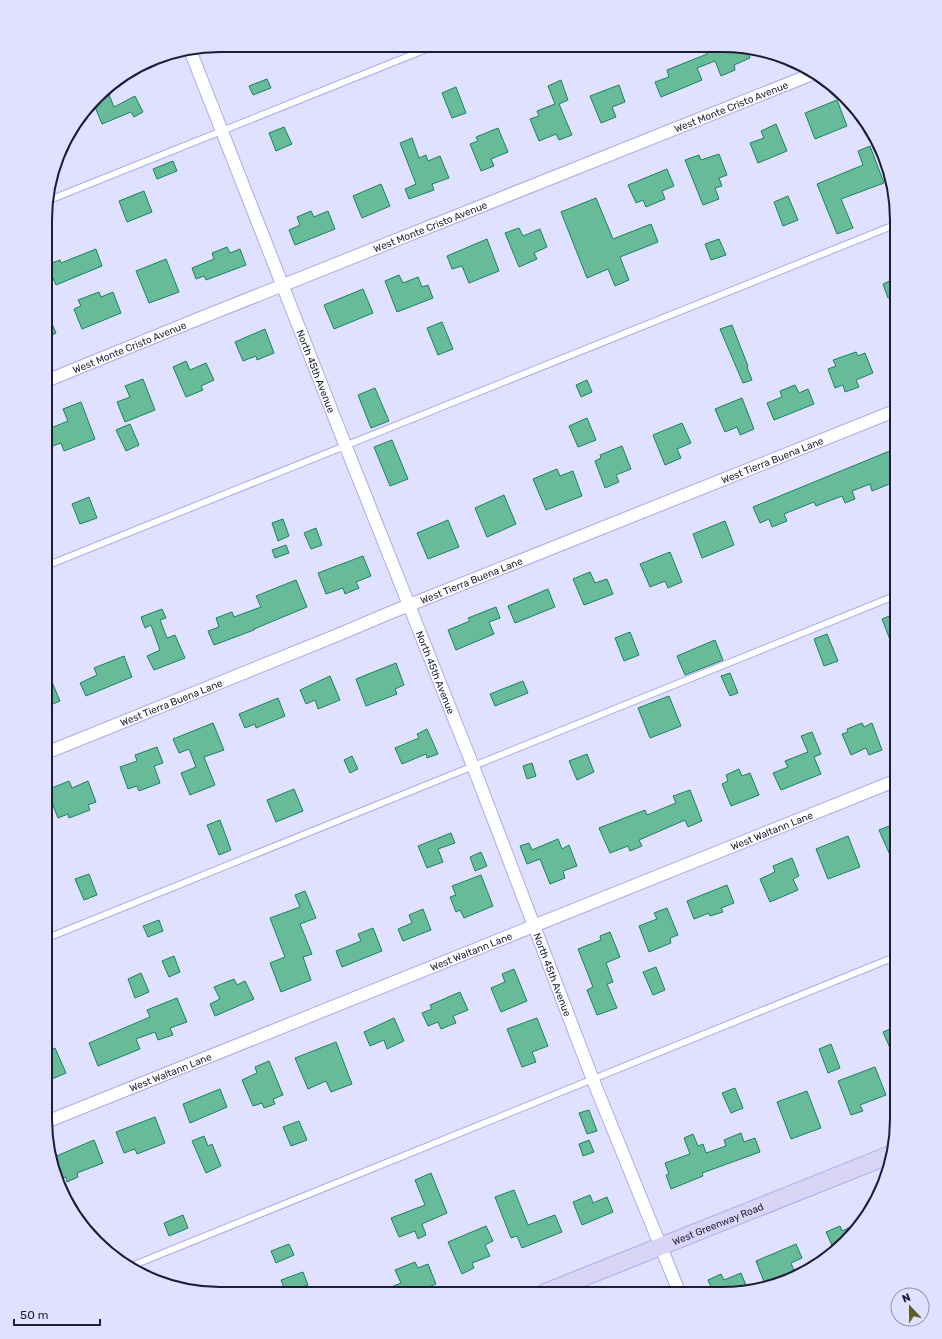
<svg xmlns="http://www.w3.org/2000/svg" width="942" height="1339" font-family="Rubik,sans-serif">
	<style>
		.building { fill: #67bb99; stroke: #1b8160 }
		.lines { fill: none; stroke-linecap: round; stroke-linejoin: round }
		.service-casing { stroke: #aca8f1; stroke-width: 8 }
		.minor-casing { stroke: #aca8f1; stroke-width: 14 }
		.secondary-casing { stroke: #aca8f1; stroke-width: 19 }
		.service { stroke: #fff; stroke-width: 6 }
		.minor { stroke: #fff; stroke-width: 12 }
		.secondary { stroke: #d9d6f5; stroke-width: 17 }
		.labels { text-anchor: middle; stroke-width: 3; stroke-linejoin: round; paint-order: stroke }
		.street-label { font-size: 10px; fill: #1e1c37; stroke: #e0e0ff }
		.rim { fill: none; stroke: #1e1c37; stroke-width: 2 }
	</style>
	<rect width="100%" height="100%" fill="#e0e0ff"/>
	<!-- building -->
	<g class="building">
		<polygon points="709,46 746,47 750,58 734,65 735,70 721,76 715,61 697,68 702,80 661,97 655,82 669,77 667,70 707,54 706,51 710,49"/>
		<polygon points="267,79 271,88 253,95 249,86"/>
		<polygon points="561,80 568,100 559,104 572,135 559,140 556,134 539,141 530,119 539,116 537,111 555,104 548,86"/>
		<polygon points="619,85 625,102 612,107 616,117 601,123 590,96"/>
		<polygon points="106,87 114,107 135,96 143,112 134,117 131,112 102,124 93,102"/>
		<polygon points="456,87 466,113 452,118 442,93"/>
		<polygon points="837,100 847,126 815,139 805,113"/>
		<polygon points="776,124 787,151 758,163 750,143 764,138 761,131"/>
		<polygon points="284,127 292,144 276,151 269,133"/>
		<polygon points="498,128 508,152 491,159 494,166 481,171 470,144 478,141 476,137"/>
		<polygon points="412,138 419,158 426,155 428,161 440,156 449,178 432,184 434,190 409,199 405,189 416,184 400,143"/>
		<polygon points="870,146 884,183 841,199 853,228 837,234 817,184 863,165 858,151"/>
		<polygon points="719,154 727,175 719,178 722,186 715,188 719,199 703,205 685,160 699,155 701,160"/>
		<polygon points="173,161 177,171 157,179 153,169"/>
		<polygon points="667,169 674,186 662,191 665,199 646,207 643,200 636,203 628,185"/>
		<polygon points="381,184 390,206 362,218 353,196"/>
		<polygon points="144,191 152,212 127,222 119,201"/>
		<polygon points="788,196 798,220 783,226 774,202"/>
		<polygon points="596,198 613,239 651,224 658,242 620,257 629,280 615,286 608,269 587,278 561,212"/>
		<polygon points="311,211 314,217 328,211 335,229 295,245 289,230 300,225 297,217"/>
		<polygon points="519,228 523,236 540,229 547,247 534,253 537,259 519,267 505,233"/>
		<polygon points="487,239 499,271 469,283 462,266 452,269 447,256"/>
		<polygon points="719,239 726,255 711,260 705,244"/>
		<polygon points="227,247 230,253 240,249 246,265 206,280 204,276 196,279 192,268 214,259 212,253"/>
		<polygon points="96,249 102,266 56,285 52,276 46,278 46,265 60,260 61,263"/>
		<polygon points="166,259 179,292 149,303 136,271"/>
		<polygon points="399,275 403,283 418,277 422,287 428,285 433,298 397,312 385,281"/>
		<polygon points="897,278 897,294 888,298 883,284"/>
		<polygon points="363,289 373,313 334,329 324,305"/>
		<polygon points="99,292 101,297 113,292 121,313 82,329 74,309 81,306 78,300"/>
		<polygon points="46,310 56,333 46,338"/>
		<polygon points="442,322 453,349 438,355 427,328"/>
		<polygon points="732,325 748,366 747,367 752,380 743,383 720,329"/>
		<polygon points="265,329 274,353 257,360 256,356 243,361 235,342"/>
		<polygon points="856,352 858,356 865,353 873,373 856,380 859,387 845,392 843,385 835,388 828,369 836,366 833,360"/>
		<polygon points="186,361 190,370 206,363 214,380 201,386 203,390 186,397 173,367"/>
		<polygon points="143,379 155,410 125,422 117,402 130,397 125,386"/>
		<polygon points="587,380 592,392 581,397 576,385"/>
		<polygon points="795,385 799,393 808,389 814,404 774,420 767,403 782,397 780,391"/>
		<polygon points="375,388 389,421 371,428 358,395"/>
		<polygon points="742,398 754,429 740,435 737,427 725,432 715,409"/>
		<polygon points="81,402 95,439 64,451 61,443 50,447 46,437 46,430 68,421 63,409"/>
		<polygon points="587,418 596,440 578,447 569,426"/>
		<polygon points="682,423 691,443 677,449 681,458 665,465 653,435"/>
		<polygon points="130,424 139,445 126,451 116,430"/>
		<polygon points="392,440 408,479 390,486 374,447"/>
		<polygon points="622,446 631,469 616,475 619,482 605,488 595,461 601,458 600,455"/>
		<polygon points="897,448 897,481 872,491 870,484 852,491 855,499 845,503 842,496 816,506 814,502 784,514 787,521 772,527 769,519 760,523 753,507"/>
		<polygon points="557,469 560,476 573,471 582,496 546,510 533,479"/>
		<polygon points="504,495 516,524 487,537 475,508"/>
		<polygon points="89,497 97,518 80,524 72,504"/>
		<polygon points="283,519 289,536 278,541 272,523"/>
		<polygon points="448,520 459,547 428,559 417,533"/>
		<polygon points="725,521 734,545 702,558 693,534"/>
		<polygon points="316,528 322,545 311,549 304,533"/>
		<polygon points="286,545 289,553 275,558 272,550"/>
		<polygon points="670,552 682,582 668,588 665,581 650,587 640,564"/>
		<polygon points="363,556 371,576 356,582 359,588 345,594 343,588 326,594 318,573"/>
		<polygon points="590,572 595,583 607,579 613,594 584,605 573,579"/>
		<polygon points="296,580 307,607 254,629 254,630 214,645 208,631 219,627 216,618 232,612 234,617 261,607 256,596"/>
		<polygon points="548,589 555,607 515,623 508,606"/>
		<polygon points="496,607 500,618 489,622 494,634 456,650 448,630 470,621 468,618"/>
		<polygon points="162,609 166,618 160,620 167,638 175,635 185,658 154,670 147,656 160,650 151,625 145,628 141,617"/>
		<polygon points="897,613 897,655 896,655 882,619"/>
		<polygon points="630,632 639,655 624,661 615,638"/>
		<polygon points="827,634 838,661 824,666 814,639"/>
		<polygon points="715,640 723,660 685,675 677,656"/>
		<polygon points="124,656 132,677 86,696 80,683 97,675 94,668"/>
		<polygon points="396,663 404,685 395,689 397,694 366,706 356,679"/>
		<polygon points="46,668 60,701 46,707"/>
		<polygon points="730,673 738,693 730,696 721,676"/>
		<polygon points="330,676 340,700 318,709 315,700 306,704 300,690"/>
		<polygon points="523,681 528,693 495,706 490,694"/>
		<polygon points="669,696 681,726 650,738 638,708"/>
		<polygon points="278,698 285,716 256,728 255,724 245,728 239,714"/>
		<polygon points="213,723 224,750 204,757 215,785 190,795 181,773 196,767 189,749 179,753 173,739"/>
		<polygon points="862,723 864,727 872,723 882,750 869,755 866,748 851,755 842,734 848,732 847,729"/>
		<polygon points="427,729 438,754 427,758 426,754 402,764 395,748 419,738 417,734"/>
		<polygon points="812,732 821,754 814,757 821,774 781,790 773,773 788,767 785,761 808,752 801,736"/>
		<polygon points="157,747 163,763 154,766 160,783 139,791 137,786 128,789 120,767 137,761 135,755"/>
		<polygon points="587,754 594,772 577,780 569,761"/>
		<polygon points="352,756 358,769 350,773 344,760"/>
		<polygon points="532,763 536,776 527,779 523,766"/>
		<polygon points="739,769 742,776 750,773 759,795 731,806 722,784 728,781 726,775"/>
		<polygon points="69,781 72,788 88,781 96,802 88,805 90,810 69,818 68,814 58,818 47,790"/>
		<polygon points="294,789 303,811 276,822 267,800"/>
		<polygon points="690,790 702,821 688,827 685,820 639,840 642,846 630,851 628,846 610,853 599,828 645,810 647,815 676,803 673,796"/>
		<polygon points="220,820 231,850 219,855 207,825"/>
		<polygon points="897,823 897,852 890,855 879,830"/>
		<polygon points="451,833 455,843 438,849 443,862 427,868 418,846"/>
		<polygon points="848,836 860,867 828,879 816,849"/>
		<polygon points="558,839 562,849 569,845 577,866 563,871 565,878 550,884 540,859 527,864 520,846 529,843 532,850"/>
		<polygon points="481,852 487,866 475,871 470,857"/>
		<polygon points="792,858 799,876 793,879 798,890 770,902 760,879 775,872 773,866"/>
		<polygon points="89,874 97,895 84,900 75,879"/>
		<polygon points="481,875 493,906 464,918 460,910 456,912 450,897 456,895 452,886"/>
		<polygon points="727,885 734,903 721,908 723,912 710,916 709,913 694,919 687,901"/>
		<polygon points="305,891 316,918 300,924 312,954 303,957 311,980 281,992 270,963 285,957 270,918 300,907 295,895"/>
		<polygon points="667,908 678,935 670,938 671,943 649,952 639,926 657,919 654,913"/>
		<polygon points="423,909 431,930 403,941 398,929 412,923 409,915"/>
		<polygon points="159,920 163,931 148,937 143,926"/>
		<polygon points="373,928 382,951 342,967 336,951 361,941 358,934"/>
		<polygon points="610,932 620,957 606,963 613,982 607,984 617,1008 597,1015 587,990 593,987 578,949 601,940 600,936"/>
		<polygon points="174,956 180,972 169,977 162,961"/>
		<polygon points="656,967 665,990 653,995 643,972"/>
		<polygon points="514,969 527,1001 501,1012 491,988 505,982 502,974"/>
		<polygon points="141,973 149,992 135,998 128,979"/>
		<polygon points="234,979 237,985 245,981 254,999 215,1016 210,1004 220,999 214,987"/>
		<polygon points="460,992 468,1010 453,1016 456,1023 441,1029 438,1022 428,1026 422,1013 432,1009 430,1005"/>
		<polygon points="177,998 187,1022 170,1028 173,1035 158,1040 155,1032 136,1039 140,1049 98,1066 89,1043 150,1017 147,1010"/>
		<polygon points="394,1018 404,1041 387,1049 384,1040 370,1046 364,1032"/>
		<polygon points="537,1018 548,1046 532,1052 536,1062 522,1067 507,1029"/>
		<polygon points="897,1026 897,1064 883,1032"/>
		<polygon points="336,1042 352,1084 331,1092 326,1081 308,1089 295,1058"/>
		<polygon points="831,1044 840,1068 828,1073 819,1049"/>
		<polygon points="55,1048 66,1073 45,1082 45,1052"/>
		<polygon points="269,1061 283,1095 273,1099 275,1104 264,1108 262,1103 253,1106 242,1080 257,1073 255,1067"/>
		<polygon points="875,1067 886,1095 860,1105 863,1111 851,1115 838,1081"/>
		<polygon points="735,1088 743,1108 731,1113 722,1093"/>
		<polygon points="220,1089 227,1107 190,1123 183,1104"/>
		<polygon points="807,1091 821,1128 791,1139 777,1102"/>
		<polygon points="589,1110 597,1131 587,1134 579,1113"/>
		<polygon points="155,1117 165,1143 137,1154 135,1149 124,1153 116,1132"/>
		<polygon points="299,1121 307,1140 291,1146 283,1127"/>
		<polygon points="741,1133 744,1142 755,1138 760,1152 702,1173 703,1176 671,1189 666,1175 669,1174 665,1163 690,1154 684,1138 693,1134 698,1146 703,1144 706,1153 726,1146 724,1140"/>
		<polygon points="204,1136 208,1146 212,1144 221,1166 206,1173 192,1141"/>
		<polygon points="94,1140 103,1163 77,1173 78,1177 67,1182 66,1177 59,1180 54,1157"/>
		<polygon points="589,1140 594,1152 583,1156 579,1144"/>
		<polygon points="431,1173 447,1213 422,1224 426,1235 418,1239 415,1231 399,1237 391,1218 425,1205 415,1180"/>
		<polygon points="514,1190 528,1225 555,1215 562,1232 522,1248 517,1236 511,1238 495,1197"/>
		<polygon points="590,1195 593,1203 607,1197 613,1212 582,1225 573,1202"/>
		<polygon points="183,1215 188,1228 169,1236 164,1223"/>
		<polygon points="862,1222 837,1251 835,1252 826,1232 840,1226 842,1231"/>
		<polygon points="486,1226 493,1241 485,1245 490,1256 472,1263 474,1268 462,1274 448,1242"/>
		<polygon points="289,1244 294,1255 276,1263 271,1251"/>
		<polygon points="796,1244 802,1258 791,1263 795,1273 765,1284 756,1261"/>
		<polygon points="415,1262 418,1268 428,1264 436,1284 414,1293 377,1293 401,1283 395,1270"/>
		<polygon points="303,1272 308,1285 286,1293 281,1280"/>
		<polygon points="741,1273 747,1288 723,1294 714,1294 708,1280 721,1274 724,1280"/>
	</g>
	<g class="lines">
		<!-- service casing -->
		<g class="service-casing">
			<g id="service">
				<polyline points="47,201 434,46"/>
				<polyline points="46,566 897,224"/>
				<polyline points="45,939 897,595"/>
				<polyline points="129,1267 897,956"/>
			</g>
		</g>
		<!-- minor casing -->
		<g class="minor-casing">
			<g id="minor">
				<path id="s1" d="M 190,50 L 346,447 L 473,766 L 593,1080 L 680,1294"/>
				<path id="s2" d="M 46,381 L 203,317 L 815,73"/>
				<path id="s3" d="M 46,753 L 340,634 L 387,614 L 897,410"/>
				<path id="s4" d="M 46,1122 L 897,780"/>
			</g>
		</g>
		<!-- secondary casing -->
		<g class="secondary-casing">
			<g id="secondary">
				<path id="s5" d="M 544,1293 L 892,1154"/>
			</g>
		</g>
		<!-- service -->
		<use href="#service" class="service"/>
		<!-- minor -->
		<use href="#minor" class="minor"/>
		<!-- secondary -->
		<use href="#secondary" class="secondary"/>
	</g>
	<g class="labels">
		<!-- street labels -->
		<g class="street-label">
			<text dy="4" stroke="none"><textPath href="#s2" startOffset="738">West Monte Cristo Avenue</textPath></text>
			<text dy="4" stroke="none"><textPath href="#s2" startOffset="414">West Monte Cristo Avenue</textPath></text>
			<text dy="4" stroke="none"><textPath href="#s2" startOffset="90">West Monte Cristo Avenue</textPath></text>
			<text dy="4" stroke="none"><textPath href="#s1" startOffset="345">North 45th Avenue</textPath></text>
			<text dy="4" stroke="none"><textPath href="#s3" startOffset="783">West Tierra Buena Lane</textPath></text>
			<text dy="4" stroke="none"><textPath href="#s3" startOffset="459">West Tierra Buena Lane</textPath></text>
			<text dy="4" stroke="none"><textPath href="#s1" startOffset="669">North 45th Avenue</textPath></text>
			<text dy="4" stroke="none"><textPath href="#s3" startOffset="135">West Tierra Buena Lane</textPath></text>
			<text dy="4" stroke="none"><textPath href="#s4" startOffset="782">West Waltann Lane</textPath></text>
			<text dy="4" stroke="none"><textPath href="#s4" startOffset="458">West Waltann Lane</textPath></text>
			<text dy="4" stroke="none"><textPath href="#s1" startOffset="993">North 45th Avenue</textPath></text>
			<text dy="4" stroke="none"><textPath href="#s4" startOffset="134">West Waltann Lane</textPath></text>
			<text dy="4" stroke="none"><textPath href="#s5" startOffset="187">West Greenway Road</textPath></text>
		</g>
	</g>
	<!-- crop -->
	<path d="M0 0H942V1339H0ZM220 52H722A168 168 0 0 1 890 220V1119A168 168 0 0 1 722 1287H220A168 168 0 0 1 52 1119V220A168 168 0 0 1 220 52Z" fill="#e0e0ff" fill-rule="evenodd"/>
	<path class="rim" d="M220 52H722A168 168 0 0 1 890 220V1119A168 168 0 0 1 722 1287H220A168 168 0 0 1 52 1119V220A168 168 0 0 1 220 52Z"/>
	<!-- north arrow -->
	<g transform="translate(910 1307) rotate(338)"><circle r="19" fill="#e0e0ff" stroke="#9292af"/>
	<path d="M0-3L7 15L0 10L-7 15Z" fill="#605d29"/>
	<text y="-6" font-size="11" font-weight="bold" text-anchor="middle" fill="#1e1c37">N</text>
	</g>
	<!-- scale -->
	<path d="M14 1319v6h86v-6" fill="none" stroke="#1e1c37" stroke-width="2"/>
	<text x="20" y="1319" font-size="12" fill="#1e1c37" stroke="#e0e0ff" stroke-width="3" paint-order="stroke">50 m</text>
</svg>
